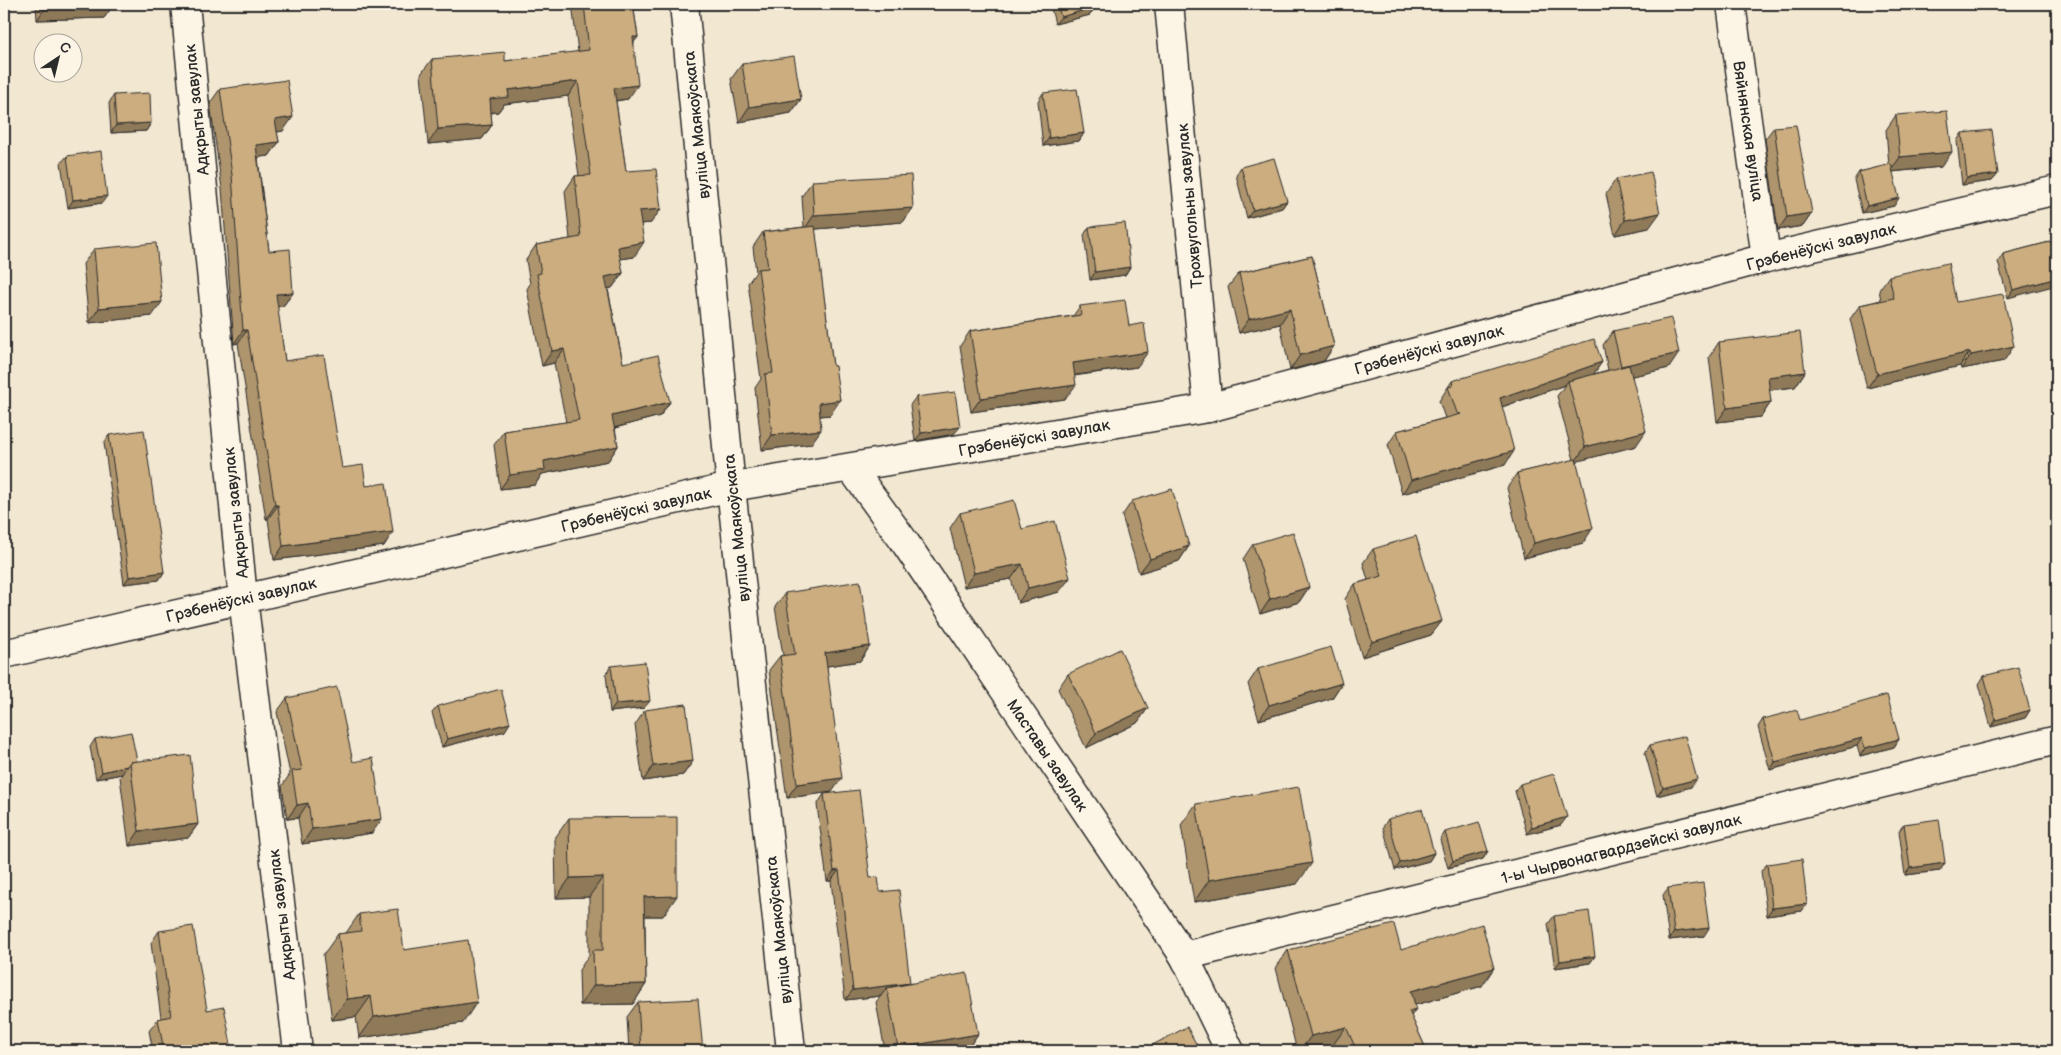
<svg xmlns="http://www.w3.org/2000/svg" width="2061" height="1055" font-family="'Balsamiq Sans',sans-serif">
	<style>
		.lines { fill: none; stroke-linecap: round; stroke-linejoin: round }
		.street-casing { stroke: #2b2b2b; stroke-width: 31 }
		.street { stroke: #fcf5e5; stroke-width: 28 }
		.wall { fill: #af956d; stroke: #2b2b2b }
		.shaded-wall { fill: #8e7959; stroke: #2b2b2b }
		.building { fill: #cbad7f; stroke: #2b2b2b }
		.labels { text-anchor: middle; stroke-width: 4; stroke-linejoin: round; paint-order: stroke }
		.street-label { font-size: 16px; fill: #2b2b2b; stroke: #fcf5e5 }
	</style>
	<rect width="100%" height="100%" fill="#f2e7d1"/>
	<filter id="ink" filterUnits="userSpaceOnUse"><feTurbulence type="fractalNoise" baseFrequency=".02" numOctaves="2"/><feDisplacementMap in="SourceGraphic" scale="10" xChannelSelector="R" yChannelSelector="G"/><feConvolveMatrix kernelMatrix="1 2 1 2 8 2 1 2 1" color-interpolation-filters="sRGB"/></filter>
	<g filter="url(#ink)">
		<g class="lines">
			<!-- street casing -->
			<g class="street-casing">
				<g id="street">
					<polyline points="185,4 243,598 298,1051"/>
					<polyline points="684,4 731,487 791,1051"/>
					<polyline points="1169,4 1208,408"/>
					<polyline points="1731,4 1766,258"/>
					<polyline points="851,468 906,544 1184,956 1230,1051"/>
					<polyline points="4,654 731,487 1208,408 1766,258 2057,190"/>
					<polyline points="1184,956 2057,740"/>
				</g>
			</g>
			<!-- street -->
			<use href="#street" class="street"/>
		</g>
		<!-- wall -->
		<g class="wall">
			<polygon points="36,4 114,4 104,18 37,20"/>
			<polygon points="572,4 633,4 638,37 634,42 628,99 616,101 626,171 651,223 641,224 634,257 620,259 623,273 612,288 608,289 623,363 670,402 660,416 615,428 618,446 608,461 542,474 535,485 500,489 494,445 504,431 566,422 554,363 542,366 527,289 530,284 526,260 536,245 570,239 565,191 575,176 579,176 568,96 504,104 498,112 491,113 492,125 482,139 428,144 421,74 432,59 505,61 578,52"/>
			<polygon points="1050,4 1094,4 1095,7 1090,15 1055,24"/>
			<polygon points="742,64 801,99 791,113 739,122 731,79"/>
			<polygon points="220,89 283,131 277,132 279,142 269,156 258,157 269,251 293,293 283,306 277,307 285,361 342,468 366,486 384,546 274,560 268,519 266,519 238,343 234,344 222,189 210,103"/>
			<polygon points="1043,93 1084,133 1079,141 1043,146 1038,101"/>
			<polygon points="114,95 151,123 146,131 111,133 109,103"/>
			<polygon points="1896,115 1941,167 1892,172 1894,206 1862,213 1854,180 1859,172 1889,165 1886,130"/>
			<polygon points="1774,127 1812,213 1803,226 1778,230 1765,139"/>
			<polygon points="1962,133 1998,174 1992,181 1962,185 1957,141"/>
			<polygon points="67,156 102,203 68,208 61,163"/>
			<polygon points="1241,167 1287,201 1282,208 1247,218 1236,175"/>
			<polygon points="1616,179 1649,228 1615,235 1606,194"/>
			<polygon points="812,181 913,208 903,222 815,229 833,366 840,400 830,415 820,416 811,444 762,450 755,388 761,379 748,283 756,272 753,247 763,232 804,227 802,196"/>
			<polygon points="1089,227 1130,267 1125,275 1090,280 1084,235"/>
			<polygon points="2057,240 2008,298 1998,262 2003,254"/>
			<polygon points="94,249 152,316 89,323 83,264"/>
			<polygon points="1312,256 1334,346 1324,361 1290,370 1280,324 1239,333 1228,287 1239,273"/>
			<polygon points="1889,276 1956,302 2004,361 1961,369 1960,366 1867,388 1850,319 1860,305 1881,300 1879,290"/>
			<polygon points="1080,306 1129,326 1137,367 1074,376 1065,399 971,412 960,346 970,331 1073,316"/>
			<polygon points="1613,331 1669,368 1632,376 1636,446 1577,461 1583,543 1524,558 1507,488 1517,473 1574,460 1557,396 1565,385 1502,407 1505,465 1402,494 1388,445 1397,431 1445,418 1439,401 1452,381 1602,362 1593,374 1608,370 1603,345"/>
			<polygon points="1719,342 1805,372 1795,387 1769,390 1771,402 1761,417 1717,422 1709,357"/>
			<polygon points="916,397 954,434 915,441 910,405"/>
			<polygon points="109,435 164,572 159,580 124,584 104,443"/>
			<polygon points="1132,501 1189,546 1179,561 1139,573 1122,516"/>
			<polygon points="960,513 1022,529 1059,592 1018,603 1011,579 964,587 950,528"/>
			<polygon points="1253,544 1309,587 1299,602 1260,614 1243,559"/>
			<polygon points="1373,549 1442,621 1431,635 1362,657 1345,599 1355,584 1368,580 1363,563"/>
			<polygon points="785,593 870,646 860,661 827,666 832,792 787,798 769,670 780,656 783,655 775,607"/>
			<polygon points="611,666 644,708 610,712 606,674"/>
			<polygon points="1258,669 1342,683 1332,698 1259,720 1248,684"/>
			<polygon points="1068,674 1148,708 1137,723 1086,748 1058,689"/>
			<polygon points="1984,676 2030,710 2025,718 1991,727 1979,684"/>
			<polygon points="287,698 353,762 372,833 302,844 298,818 287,819 282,786 290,774 277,712"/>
			<polygon points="438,706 505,731 442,747 432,713"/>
			<polygon points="645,710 693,761 683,775 643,781 635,725"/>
			<polygon points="1763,719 1800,720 1899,739 1894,747 1860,756 1857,746 1770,770 1758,727"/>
			<polygon points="95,739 137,761 198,824 188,838 129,846 120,777 122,774 96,779 90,747"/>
			<polygon points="1650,745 1691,787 1657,796 1645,753"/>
			<polygon points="1520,784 1561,825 1527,834 1515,791"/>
			<polygon points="824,794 870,878 880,892 910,983 978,1034 968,1048 951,1051 885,1051 876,1002 881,996 845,1000 831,881 827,881 817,805"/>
			<polygon points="1196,804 1297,884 1194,902 1181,825"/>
			<polygon points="569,818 663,916 645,916 646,984 633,1004 580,1005 579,970 589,955 589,897 556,898 555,838"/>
			<polygon points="1388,819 1434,853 1429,861 1395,870 1383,827"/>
			<polygon points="1904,824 1940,871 1905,875 1899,831"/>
			<polygon points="1445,832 1488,851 1483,859 1448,868 1440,840"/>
			<polygon points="1767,864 1802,911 1767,916 1761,871"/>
			<polygon points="1668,888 1704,936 1669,940 1663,895"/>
			<polygon points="359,914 404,950 463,1023 359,1038 356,1017 332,1020 323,955 338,934 346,933"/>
			<polygon points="1554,916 1595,956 1590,963 1555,968 1548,924"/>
			<polygon points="159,931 232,1050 231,1051 153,1051 149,1031 158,1019 161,1018 151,943"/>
			<polygon points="1288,950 1401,950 1482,986 1415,1005 1411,1016 1427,1051 1336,1051 1333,1045 1309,1051 1297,1051 1276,968"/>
			<polygon points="638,1002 703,1051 629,1051 627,1017"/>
		</g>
		<!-- shaded-wall -->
		<g class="shaded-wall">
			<polygon points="114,4 104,18 37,20 47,5"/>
			<polygon points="1095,7 1090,15 1055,24 1061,17"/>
			<polygon points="633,37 638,37 627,51"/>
			<polygon points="578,81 568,96 504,104 498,112 479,113 490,99 508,90"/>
			<polygon points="638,85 628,99 604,102 614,88"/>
			<polygon points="801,99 791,113 739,122 749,107"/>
			<polygon points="293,117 283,131 266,134 275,120"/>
			<polygon points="151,123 146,131 111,133 116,125"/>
			<polygon points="492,125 482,139 428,144 438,129"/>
			<polygon points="1084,133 1079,141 1043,146 1049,138"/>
			<polygon points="279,142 269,156 246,159 256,145"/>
			<polygon points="1952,152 1941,167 1890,172 1900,157"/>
			<polygon points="1998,174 1992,181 1962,185 1967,178"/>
			<polygon points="107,196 102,203 68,208 73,200"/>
			<polygon points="1899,198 1894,206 1862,213 1867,206"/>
			<polygon points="1287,201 1282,208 1247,218 1253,210"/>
			<polygon points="913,208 903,222 804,230 814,215"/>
			<polygon points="661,209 651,223 628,225 639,211"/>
			<polygon points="1660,213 1649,228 1615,235 1625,220"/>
			<polygon points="1812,213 1803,226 1778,230 1787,217"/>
			<polygon points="644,242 634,257 607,261 618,247"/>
			<polygon points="1130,267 1125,275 1090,280 1095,272"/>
			<polygon points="623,273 612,288 595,291 605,277"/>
			<polygon points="2057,278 2057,285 2008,298 2013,290"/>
			<polygon points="293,293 283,306 266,307 276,294"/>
			<polygon points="162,302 152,316 89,323 99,308"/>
			<polygon points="1290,309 1280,324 1239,333 1249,319"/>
			<polygon points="243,330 247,330 238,343 234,344"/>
			<polygon points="1334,346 1324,361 1290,370 1300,355"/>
			<polygon points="2014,346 2004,361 1961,369 1971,355"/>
			<polygon points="564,349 554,363 542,366 552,351"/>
			<polygon points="1148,352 1137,367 1062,377 1073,363"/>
			<polygon points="1970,352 1960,366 1867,388 1877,374"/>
			<polygon points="1679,353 1669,368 1610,381 1621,366"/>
			<polygon points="1602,362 1593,375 1568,381 1565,385 1490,411 1500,398"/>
			<polygon points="1805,372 1795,387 1758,391 1768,377"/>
			<polygon points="1076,385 1065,399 971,412 981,398"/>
			<polygon points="840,400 830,415 808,417 819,403"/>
			<polygon points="670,402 660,416 602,431 612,416"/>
			<polygon points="1771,402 1761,417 1717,422 1727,408"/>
			<polygon points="960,427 954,434 915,441 921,433"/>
			<polygon points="821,430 811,444 762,450 772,435"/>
			<polygon points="1646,431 1636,446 1575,462 1585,447"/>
			<polygon points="618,446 608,461 542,474 535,485 500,489 510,475 544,461"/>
			<polygon points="1514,451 1505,465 1402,494 1411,480"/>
			<polygon points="275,505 278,505 268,519 266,519"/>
			<polygon points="1593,528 1583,543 1524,558 1534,543"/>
			<polygon points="393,532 384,546 274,560 283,546"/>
			<polygon points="1189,546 1179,561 1139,573 1150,559"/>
			<polygon points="1022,564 1011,579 964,587 974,573"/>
			<polygon points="164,572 159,580 124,584 129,577"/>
			<polygon points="1070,578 1059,592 1018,603 1028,588"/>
			<polygon points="1309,587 1299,602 1260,614 1270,599"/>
			<polygon points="1442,621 1431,635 1362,657 1372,642"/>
			<polygon points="870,646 860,661 815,668 825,653"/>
			<polygon points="1342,683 1332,698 1259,720 1269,705"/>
			<polygon points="650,701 644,708 610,712 616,704"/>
			<polygon points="1148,708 1137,723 1086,748 1096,733"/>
			<polygon points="2030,710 2025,718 1991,727 1996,720"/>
			<polygon points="510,723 505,731 442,747 447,739"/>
			<polygon points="1862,738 1857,746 1770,770 1775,762"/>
			<polygon points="1899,739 1894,747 1860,756 1865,748"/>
			<polygon points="693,761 683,775 643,781 653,766"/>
			<polygon points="127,766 122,774 96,779 102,772"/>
			<polygon points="842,778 832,792 787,798 797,784"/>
			<polygon points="1697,779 1691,787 1657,796 1663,788"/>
			<polygon points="308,803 298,818 287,819 297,805"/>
			<polygon points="1567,817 1561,825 1527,834 1532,827"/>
			<polygon points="382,819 372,833 302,844 312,829"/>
			<polygon points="198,824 188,838 129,846 139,831"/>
			<polygon points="1488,851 1483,859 1448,868 1453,861"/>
			<polygon points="1434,853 1429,861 1395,870 1400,863"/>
			<polygon points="1312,863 1297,884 1194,902 1209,880"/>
			<polygon points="1945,863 1940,871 1905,875 1910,868"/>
			<polygon points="839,870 831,881 827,881 834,871"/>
			<polygon points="603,877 589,897 556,898 570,878"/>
			<polygon points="677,896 663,916 630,916 644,897"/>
			<polygon points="1807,904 1802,911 1767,916 1772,908"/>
			<polygon points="1709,928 1704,936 1669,940 1674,932"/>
			<polygon points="1595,956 1590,963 1555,968 1560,961"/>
			<polygon points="1494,968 1482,986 1398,1010 1411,991"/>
			<polygon points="910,983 887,988 881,996 845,1000 853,990"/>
			<polygon points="646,984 633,1004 580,1005 594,985"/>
			<polygon points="371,996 356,1017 332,1020 347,999"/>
			<polygon points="477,1002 463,1023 359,1038 374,1017"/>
			<polygon points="1416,1009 1403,1028 1409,1011"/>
			<polygon points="1346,1027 1333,1045 1309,1051 1300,1051 1311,1036"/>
			<polygon points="978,1034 968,1048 951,1051 896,1051 898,1048"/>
		</g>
		<!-- building -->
		<g class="building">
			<polygon points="47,4 105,4 47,5"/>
			<polygon points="584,4 633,4 638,37 633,37 638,85 614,88 626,171 656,169 661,209 639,211 644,242 618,247 623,273 605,277 623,363 658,355 670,402 612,416 618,446 544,461 545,470 510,475 504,431 579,420 564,349 552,351 537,274 541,273 536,245 581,237 575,176 591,175 578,81 508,90 509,97 490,99 492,125 438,129 432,59 505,52 505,61 589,50"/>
			<polygon points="1057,4 1094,4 1095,7 1061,17"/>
			<polygon points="794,56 801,99 749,107 742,64"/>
			<polygon points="287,80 293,117 275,120 279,142 256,145 269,251 290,249 293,293 276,294 285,361 324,355 342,468 363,465 366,486 386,483 393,532 283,546 278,505 275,505 247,330 243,330 232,175 220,89"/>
			<polygon points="1077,89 1084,133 1049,138 1043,93"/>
			<polygon points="150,93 151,123 116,125 114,95"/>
			<polygon points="1947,111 1952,152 1900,157 1896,115"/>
			<polygon points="1796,125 1812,213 1787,217 1774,127"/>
			<polygon points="1992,130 1998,174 1967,178 1962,133"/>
			<polygon points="101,151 107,196 73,200 67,156"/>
			<polygon points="1274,158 1287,201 1253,210 1241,167"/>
			<polygon points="1891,164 1899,198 1867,206 1859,172"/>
			<polygon points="1651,172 1660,213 1625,220 1616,179"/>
			<polygon points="911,175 913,208 814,215 812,181"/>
			<polygon points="1125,223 1130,267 1095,272 1089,227"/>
			<polygon points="815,226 833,366 835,366 840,400 819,403 821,430 772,435 765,374 773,373 758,269 768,268 763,232"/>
			<polygon points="2057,240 2057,278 2013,290 2003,254"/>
			<polygon points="156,243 162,302 99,308 94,249"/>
			<polygon points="1312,256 1334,346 1300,355 1290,309 1249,319 1239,273"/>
			<polygon points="1948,263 1956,302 2003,294 2014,346 1971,355 1970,352 1877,374 1860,305 1894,298 1889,276"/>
			<polygon points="1125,300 1129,326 1144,323 1148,352 1073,363 1076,385 981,398 970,331 1081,315 1080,306"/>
			<polygon points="1671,318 1679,353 1621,366 1613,331"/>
			<polygon points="1800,332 1805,372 1768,377 1771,402 1727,408 1719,342"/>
			<polygon points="1594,339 1602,362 1500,398 1514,451 1411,480 1397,431 1461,414 1457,413 1448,387 1453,386 1452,381"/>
			<polygon points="1629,365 1646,431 1585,447 1568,381"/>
			<polygon points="955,392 960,427 921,433 916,397"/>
			<polygon points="144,430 164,572 129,577 109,435"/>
			<polygon points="1576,459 1593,528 1534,543 1517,473"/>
			<polygon points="1172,489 1189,546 1150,559 1132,501"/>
			<polygon points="1014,500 1022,529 1055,521 1070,578 1028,588 1022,564 974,573 960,513"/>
			<polygon points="1293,532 1309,587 1270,599 1253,544"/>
			<polygon points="1416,536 1442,621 1372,642 1355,584 1382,576 1373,549"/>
			<polygon points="860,581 870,646 825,653 842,778 797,784 780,656 795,654 785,593"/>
			<polygon points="1331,647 1342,683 1269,705 1258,669"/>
			<polygon points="1120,649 1148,708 1096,733 1068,674"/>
			<polygon points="645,662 650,701 616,704 611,666"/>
			<polygon points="2018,667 2030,710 1996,720 1984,676"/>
			<polygon points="337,687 353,762 373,758 382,819 312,829 308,803 297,805 292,771 302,770 287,698"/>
			<polygon points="501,689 510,723 447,739 438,706"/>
			<polygon points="1887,695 1899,739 1865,748 1862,738 1775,762 1763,719 1797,710 1800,720"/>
			<polygon points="686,704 693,761 653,766 645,710"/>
			<polygon points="131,732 137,761 130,762 127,766 102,772 95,739"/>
			<polygon points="1685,736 1697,779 1663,788 1650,745"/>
			<polygon points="190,755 198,824 139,831 130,762"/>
			<polygon points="1554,774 1567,817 1532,827 1520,784"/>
			<polygon points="1299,787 1312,863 1209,880 1196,804"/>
			<polygon points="859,790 870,878 878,877 880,892 899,890 910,983 853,990 839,870 834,871 824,794"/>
			<polygon points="1422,809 1434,853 1400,863 1388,819"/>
			<polygon points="677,817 677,896 644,897 646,984 594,985 593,950 603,950 603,877 570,878 569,818"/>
			<polygon points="1939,819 1945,863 1910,868 1904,824"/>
			<polygon points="1479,822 1488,851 1453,861 1445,832"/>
			<polygon points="1802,859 1807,904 1772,908 1767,864"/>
			<polygon points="1703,883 1709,928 1674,932 1668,888"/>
			<polygon points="398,909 404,950 468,940 477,1002 374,1017 371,996 347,999 338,934 361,931 359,914"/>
			<polygon points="1589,911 1595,956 1560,961 1554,916"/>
			<polygon points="1394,924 1401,950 1482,924 1494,968 1411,991 1416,1009 1409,1011 1427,1051 1357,1051 1346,1027 1311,1036 1288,950"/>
			<polygon points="193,926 207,1010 224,1007 232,1050 223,1051 164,1051 158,1019 171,1016 159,931"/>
			<polygon points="967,973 978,1034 898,1048 887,988"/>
			<polygon points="698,999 703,1051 641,1051 638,1002"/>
			<polygon points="1187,1027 1200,1051 1141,1051"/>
		</g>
	</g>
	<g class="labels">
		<!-- street labels -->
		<g class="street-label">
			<text transform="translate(196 110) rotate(-96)" y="6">Адкрыты завулак</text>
			<text transform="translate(696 125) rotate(-96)" y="6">вуліца Маякоўскага</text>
			<text transform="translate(1749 131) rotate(82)" y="6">Вяйнянская вуліца</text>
			<text transform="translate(1189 206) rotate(-95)" y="6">Трохвугольны завулак</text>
			<text transform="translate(1821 246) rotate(-14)" y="6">Грэбенёўскі завулак</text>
			<text transform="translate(1429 349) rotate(-15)" y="6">Грэбенёўскі завулак</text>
			<text transform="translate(1034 437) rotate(-10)" y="6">Грэбенёўскі завулак</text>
			<text transform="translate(636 509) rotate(-13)" y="6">Грэбенёўскі завулак</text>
			<text transform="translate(235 513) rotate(-96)" y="6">Адкрыты завулак</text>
			<text transform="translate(736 528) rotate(-96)" y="6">вуліца Маякоўскага</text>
			<text transform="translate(241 599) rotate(-13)" y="6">Грэбенёўскі завулак</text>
			<text transform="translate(1048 755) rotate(56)" y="6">Маставы завулак</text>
			<text transform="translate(1621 848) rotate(-14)" y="6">1-ы Чырвонагвардзейскі завулак</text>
			<text transform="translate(281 915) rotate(-97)" y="6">Адкрыты завулак</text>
			<text transform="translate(778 930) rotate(-96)" y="6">вуліца Маякоўскага</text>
		</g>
	</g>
	<!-- margin -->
	<rect width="2061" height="1055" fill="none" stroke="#fcf5e5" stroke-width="20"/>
	<rect x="10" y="10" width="2041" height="1035" fill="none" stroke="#2b2b2b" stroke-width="2" filter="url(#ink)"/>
	<!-- north arrow -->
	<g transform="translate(58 58) rotate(35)"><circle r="24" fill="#fcf5e5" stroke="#a8a49b"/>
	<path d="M0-4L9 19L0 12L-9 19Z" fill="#2b2b2b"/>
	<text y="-8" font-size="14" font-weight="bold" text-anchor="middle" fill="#2b2b2b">С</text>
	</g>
</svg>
